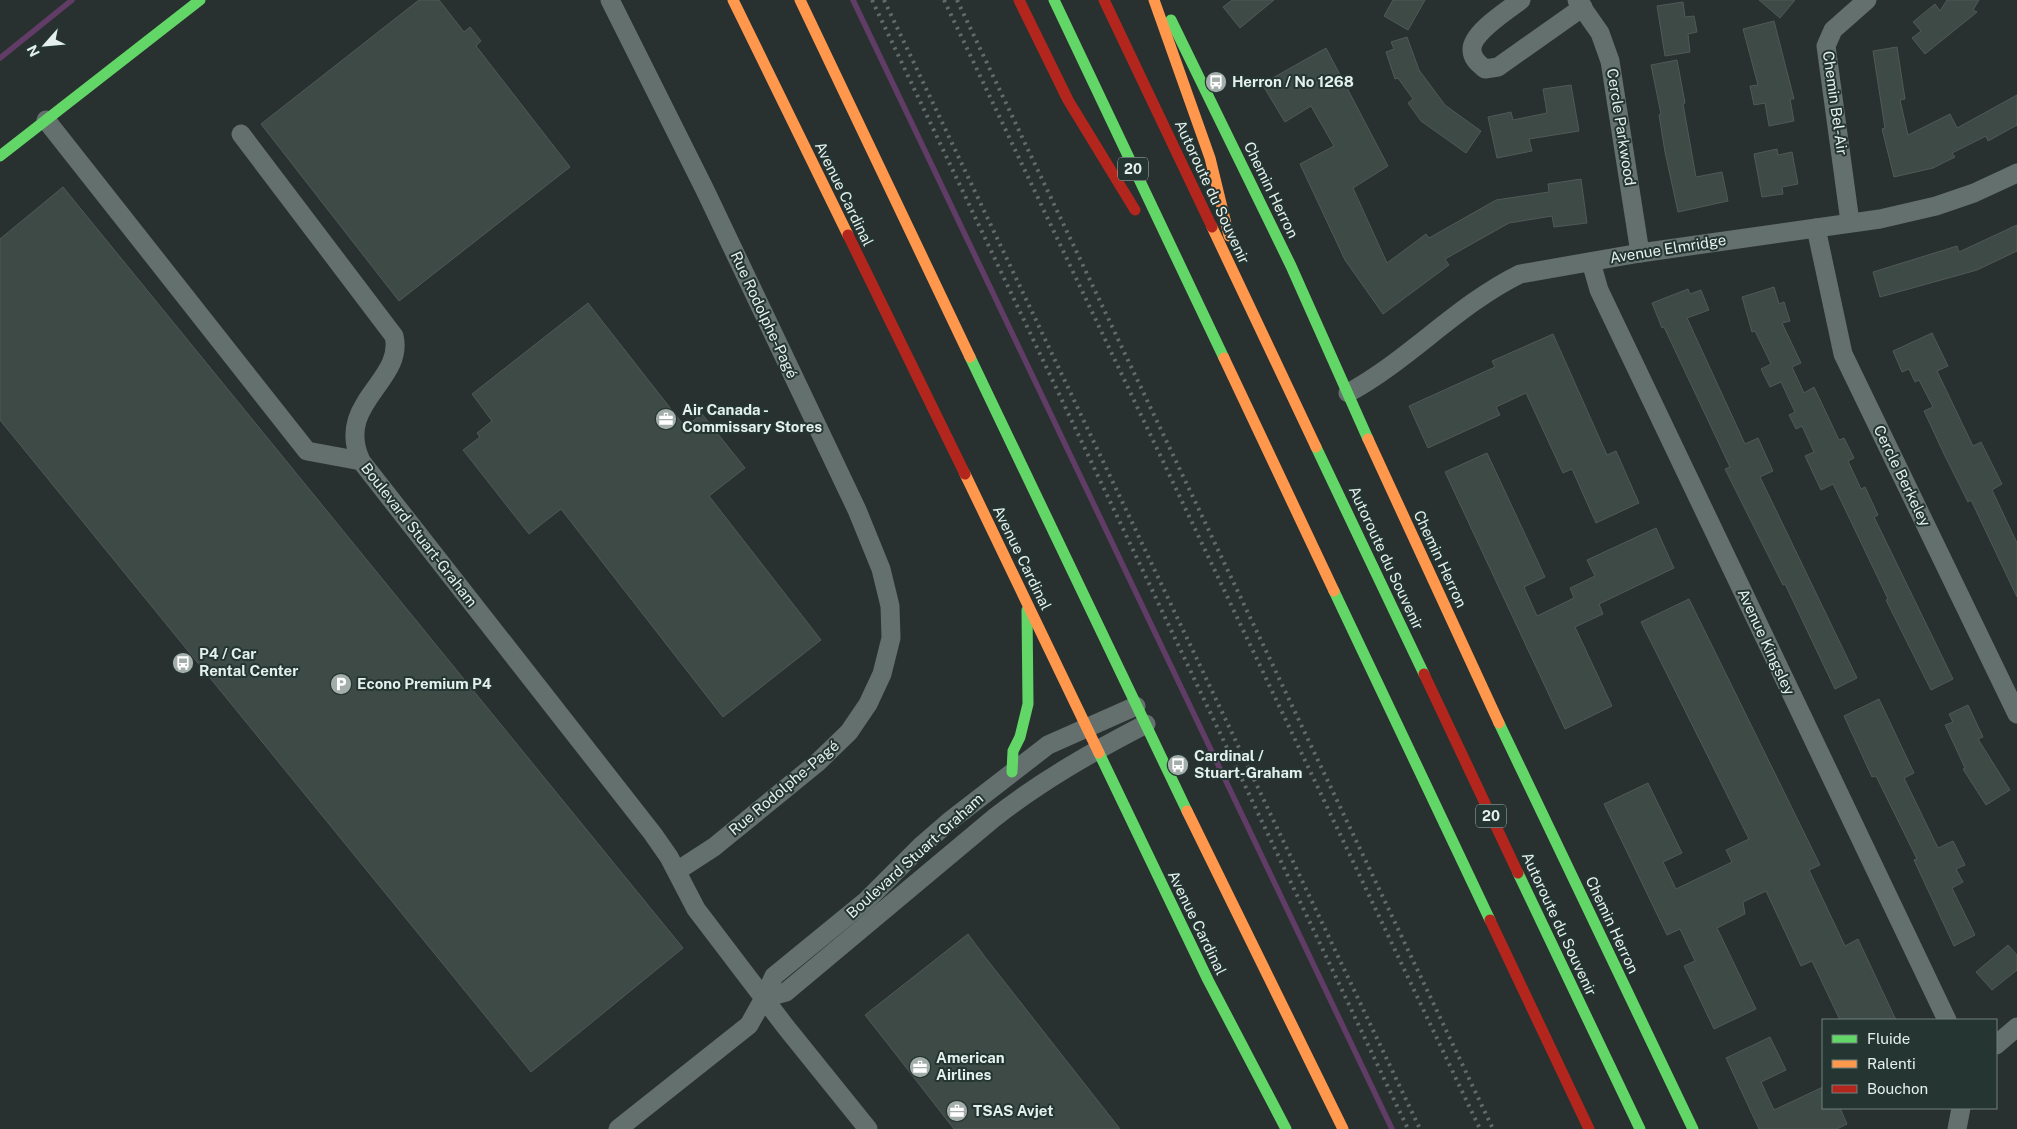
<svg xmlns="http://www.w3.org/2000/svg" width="2017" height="1129" font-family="'Public Sans',sans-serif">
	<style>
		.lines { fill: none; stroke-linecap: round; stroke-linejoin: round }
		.stream { stroke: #613c66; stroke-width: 5.5 }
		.building { fill: #3d4a46; stroke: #515957 }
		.street { stroke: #64706d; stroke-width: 19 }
		.fast { stroke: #63d668; stroke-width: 11 }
		.slow { stroke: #ff974d; stroke-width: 11 }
		.jam { stroke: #b3261e; stroke-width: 11 }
		.rail { stroke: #626b69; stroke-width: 4; stroke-dasharray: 2.5 5; stroke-linecap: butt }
		.labels { text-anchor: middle; stroke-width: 4; stroke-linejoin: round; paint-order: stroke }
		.shield { fill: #243532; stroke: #abb8b5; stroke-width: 1 }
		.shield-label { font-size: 14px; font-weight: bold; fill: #e5f0ed }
		.poi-label { font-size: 15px; font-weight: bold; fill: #e5f0ed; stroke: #243532; text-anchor: start }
		.street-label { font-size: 15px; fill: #e5f0ed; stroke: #243532 }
	</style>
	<rect width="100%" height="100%" fill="#28312f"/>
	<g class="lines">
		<!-- stream -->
		<g class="stream">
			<polyline points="853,0 1392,1129"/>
			<polyline points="0,58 72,0"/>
		</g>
	</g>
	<!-- building -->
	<g class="building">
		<polygon points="419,0 439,0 464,32 470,27 481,41 476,46 570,167 399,301 261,124"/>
		<polygon points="1232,0 1274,0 1240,28 1223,7"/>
		<polygon points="1393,0 1425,0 1408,30 1384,16"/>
		<polygon points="1759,0 1795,0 1780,18"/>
		<polygon points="1947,0 1979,0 1973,10 1977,12 1925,54 1912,38 1921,31 1913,22 1935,4 1940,11"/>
		<polygon points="1683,2 1685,17 1694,16 1697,32 1688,34 1690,52 1665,56 1657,6"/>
		<polygon points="1774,21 1794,99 1790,99 1794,121 1769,126 1765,103 1754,105 1750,86 1758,85 1743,29"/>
		<polygon points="1407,37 1419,70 1445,105 1481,131 1466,153 1421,121 1408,103 1413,99 1398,78 1395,79 1386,52 1394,49 1391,42"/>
		<polygon points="1897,47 1905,99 1900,100 1908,135 1950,114 1957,128 2017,95 2017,125 1988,141 1986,136 1952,153 1955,157 1933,168 1894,177 1882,129 1885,128 1873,51"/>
		<polygon points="1326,48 1388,166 1353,188 1387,263 1426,234 1429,238 1496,200 1549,192 1548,184 1581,179 1587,223 1554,227 1552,216 1509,223 1445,259 1449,265 1383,314 1345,260 1300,164 1334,146 1311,106 1285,122 1262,84"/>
		<polygon points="1677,60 1685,103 1683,104 1696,177 1722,172 1728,201 1678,212 1665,152 1659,115 1661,114 1651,65"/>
		<polygon points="1571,85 1579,131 1529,139 1532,151 1497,158 1488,117 1511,112 1513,120 1547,113 1543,89"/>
		<polygon points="1777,149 1778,155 1792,152 1798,184 1782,187 1783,194 1762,197 1754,154"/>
		<polygon points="63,187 683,948 531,1072 0,420 0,239"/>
		<polygon points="2017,225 2017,251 1977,270 1880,297 1873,272 1957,246 1959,252"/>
		<polygon points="1774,287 1779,304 1784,302 1790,321 1782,323 1801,363 1792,367 1804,393 1814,387 1839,440 1844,438 1854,458 1848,461 1861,489 1865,487 1878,515 1874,517 1953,679 1931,690 1886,600 1888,599 1833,484 1821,490 1805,456 1814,452 1802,426 1796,429 1789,415 1795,412 1781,382 1770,387 1761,369 1771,364 1755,331 1752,332 1742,297"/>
		<polygon points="1688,289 1690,294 1701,290 1709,310 1687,318 1745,444 1758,438 1773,471 1760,477 1857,678 1835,689 1785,584 1783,585 1725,469 1730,467 1664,327 1662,328 1652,303"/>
		<polygon points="588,303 685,427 702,414 745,468 709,496 821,640 723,717 561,509 529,534 463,450 480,437 477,433 492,421 472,394"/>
		<polygon points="1932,333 1948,366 1937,371 1973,446 1981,442 2002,484 1992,490 2017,543 2017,597 1971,500 1968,502 1944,454 1924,411 1933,407 1919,380 1915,382 1909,369 1902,372 1893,351"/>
		<polygon points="1553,334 1607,455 1616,451 1639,503 1596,523 1572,469 1563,473 1526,393 1496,407 1500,415 1428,448 1409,406 1495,367 1492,361"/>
		<polygon points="1487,453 1545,577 1524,587 1537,616 1574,598 1570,588 1595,576 1587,560 1656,528 1674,568 1599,604 1603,614 1575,627 1612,706 1565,729 1445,472"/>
		<polygon points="1689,599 1820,865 1809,870 1845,946 1858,939 1896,1020 1840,1020 1812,961 1801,966 1766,891 1743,902 1745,914 1717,928 1756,1009 1714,1029 1684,966 1695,961 1680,929 1667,935 1604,804 1648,783 1682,853 1663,862 1676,889 1732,862 1726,850 1749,839 1641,622"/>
		<polygon points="1879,699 1914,773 1904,778 1938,848 1953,841 1965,865 1956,869 1963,882 1952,888 1975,935 1954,946 1914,860 1917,859 1876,776 1872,777 1844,716"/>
		<polygon points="1968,705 1983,737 1978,739 2010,790 1986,805 1963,769 1965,768 1945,725 1953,722 1949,714"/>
		<polygon points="968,934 985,957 1120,1129 954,1129 894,1052 865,1015"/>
		<polygon points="2008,945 2017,955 2017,970 1992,990 1976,972"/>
		<polygon points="1770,1037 1786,1070 1761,1082 1774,1110 1823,1087 1823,1108 1840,1108 1847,1124 1837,1129 1759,1129 1726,1058"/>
	</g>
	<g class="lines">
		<!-- street -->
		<g class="street">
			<polyline points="610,0 705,190 857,510 881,569 890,606 891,638 882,674 868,704 849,732 817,763 714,847 677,871"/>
			<path d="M 1521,0 C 1508,10 1471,33 1472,50 C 1472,59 1479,64 1485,69 L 1498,67 L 1583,7"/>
			<polyline points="1577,0 1600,33 1610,61 1640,253"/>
			<polyline points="46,120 307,451 361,461"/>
			<path d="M 241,134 L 394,336 C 405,381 334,403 361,461 L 653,834 L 669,857 L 696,909 L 785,1026 L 868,1129"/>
			<polyline points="1850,222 1826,46 1833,30 1867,0"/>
			<polyline points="1816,228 1843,354 2017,714"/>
			<polyline points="1591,262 1599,290 1947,1020"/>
			<path d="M 1348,393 C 1409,360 1457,305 1520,274 L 1640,253 L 1880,219 L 1936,206 L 1974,193 L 2017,173"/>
			<path d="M 764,998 L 786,992 L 994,818 C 1041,781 1092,752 1146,724"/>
			<polyline points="1996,1045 2017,1027"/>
			<polyline points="618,1129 749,1025 764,998 774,976 867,900 921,846 951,820 1048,745 1136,706"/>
			<polyline points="1957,1129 1961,1108"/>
		</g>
		<!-- fast -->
		<g class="fast">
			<polyline points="1054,0 1224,358"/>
			<polyline points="1171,20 1291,266 1368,439"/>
			<polyline points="0,156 200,0"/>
			<polyline points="970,357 1187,811"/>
			<polyline points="1316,447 1424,674"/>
			<polyline points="1334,591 1490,920"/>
			<polyline points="1499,723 1693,1129"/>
			<polyline points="1099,753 1208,980 1286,1129"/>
			<polyline points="1012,772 1013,751 1020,737 1028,704 1027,610"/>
			<polyline points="1518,873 1640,1129"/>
		</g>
		<!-- slow -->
		<g class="slow">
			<polyline points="733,0 848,235"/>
			<polyline points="800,0 970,357"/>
			<polyline points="1154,0 1210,158 1229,236"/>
			<polyline points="1212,227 1316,447"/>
			<polyline points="1224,358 1334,591"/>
			<polyline points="1368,439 1499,723"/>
			<polyline points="965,474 1099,753"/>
			<polyline points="1187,811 1343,1129"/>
		</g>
		<!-- jam -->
		<g class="jam">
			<polyline points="1019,0 1068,100 1135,210"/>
			<polyline points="1104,0 1212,227"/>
			<polyline points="848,235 965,474"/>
			<polyline points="1424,674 1518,873"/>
			<polyline points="1490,920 1589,1129"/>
		</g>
		<!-- rail -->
		<g class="rail">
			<polyline points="872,0 1408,1129"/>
			<polyline points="884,0 1420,1129"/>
			<polyline points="944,0 1480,1129"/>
			<polyline points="957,0 1493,1129"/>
		</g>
	</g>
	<!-- icons -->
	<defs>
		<g id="bus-disc" transform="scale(1.125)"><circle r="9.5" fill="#a3adaa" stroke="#243532"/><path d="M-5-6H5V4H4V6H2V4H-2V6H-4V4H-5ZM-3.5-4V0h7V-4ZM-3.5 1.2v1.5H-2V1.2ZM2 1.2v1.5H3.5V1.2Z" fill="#fff"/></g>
		<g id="office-disc" transform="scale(1.125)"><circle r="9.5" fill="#a3adaa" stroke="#243532"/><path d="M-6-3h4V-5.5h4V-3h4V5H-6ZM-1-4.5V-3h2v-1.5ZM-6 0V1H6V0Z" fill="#fff"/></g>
		<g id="parking-disc" transform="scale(1.125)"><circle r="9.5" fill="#a3adaa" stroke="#243532"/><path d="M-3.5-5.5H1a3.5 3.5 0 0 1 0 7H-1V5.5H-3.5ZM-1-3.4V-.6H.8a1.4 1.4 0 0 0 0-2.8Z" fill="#fff"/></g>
	</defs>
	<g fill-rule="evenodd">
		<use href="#bus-disc" x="1216" y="82"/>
		<use href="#office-disc" x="666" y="419"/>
		<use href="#bus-disc" x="183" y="663"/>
		<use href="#parking-disc" x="341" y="684"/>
		<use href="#bus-disc" x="1178" y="765"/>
		<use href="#office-disc" x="920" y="1067"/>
		<use href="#office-disc" x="957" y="1111"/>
	</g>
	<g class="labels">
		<!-- shield labels -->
		<g class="shield">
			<rect x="1118" y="157.5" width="30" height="23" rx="4"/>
			<rect x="1476" y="804.5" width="30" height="23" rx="4"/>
		</g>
		<g class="shield-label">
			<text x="1133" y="174">20</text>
			<text x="1491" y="821">20</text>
		</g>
		<!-- poi labels -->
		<g class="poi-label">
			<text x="1232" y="87">Herron / No 1268</text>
			<text x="682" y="415">Air Canada -<tspan x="682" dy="17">Commissary Stores</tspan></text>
			<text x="199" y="659">P4 / Car<tspan x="199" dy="17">Rental Center</tspan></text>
			<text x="357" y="689">Econo Premium P4</text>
			<text x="1194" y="761">Cardinal /<tspan x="1194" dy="17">Stuart-Graham</tspan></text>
			<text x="936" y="1063">American<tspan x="936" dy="17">Airlines</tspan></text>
			<text x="973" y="1116">TSAS Avjet</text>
		</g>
		<!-- street labels -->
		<g class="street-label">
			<text transform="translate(1835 103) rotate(82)" y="5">Chemin Bel-Air</text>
			<text transform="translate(1621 127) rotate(81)" y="5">Cercle Parkwood</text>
			<text transform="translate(1271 190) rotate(64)" y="5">Chemin Herron</text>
			<text transform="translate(1212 192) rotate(65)" y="5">Autoroute du Souvenir</text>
			<text transform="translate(844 194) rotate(64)" y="5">Avenue Cardinal</text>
			<text transform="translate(1668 249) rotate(-9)" y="5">Avenue Elmridge</text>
			<text transform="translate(764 315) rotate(65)" y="5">Rue Rodolphe-Pagé</text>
			<text transform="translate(1902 476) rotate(64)" y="5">Cercle Berkeley</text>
			<text transform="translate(419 535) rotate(52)" y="5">Boulevard Stuart-Graham</text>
			<text transform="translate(1022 558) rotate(64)" y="5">Avenue Cardinal</text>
			<text transform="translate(1386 558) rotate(65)" y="5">Autoroute du Souvenir</text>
			<text transform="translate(1440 559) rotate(65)" y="5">Chemin Herron</text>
			<text transform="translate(1766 642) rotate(65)" y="5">Avenue Kingsley</text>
			<text transform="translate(784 788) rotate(-40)" y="5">Rue Rodolphe-Pagé</text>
			<text transform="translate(915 856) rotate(-42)" y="5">Boulevard Stuart-Graham</text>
			<text transform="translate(1197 923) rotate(64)" y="5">Avenue Cardinal</text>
			<text transform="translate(1559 924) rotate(65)" y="5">Autoroute du Souvenir</text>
			<text transform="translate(1612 925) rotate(65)" y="5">Chemin Herron</text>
		</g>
	</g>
	<!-- legend -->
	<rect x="1822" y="1019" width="175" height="90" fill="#243532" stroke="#71807d"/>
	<rect x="1832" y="1035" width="25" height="8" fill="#63d668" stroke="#71807d"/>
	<text x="1867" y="1044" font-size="15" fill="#e5f0ed">Fluide</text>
	<rect x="1832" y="1060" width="25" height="8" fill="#ff974d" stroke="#71807d"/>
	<text x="1867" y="1069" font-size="15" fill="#e5f0ed">Ralenti</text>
	<rect x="1832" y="1085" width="25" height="8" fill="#b3261e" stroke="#71807d"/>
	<text x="1867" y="1094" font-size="15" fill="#e5f0ed">Bouchon</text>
	<!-- north arrow -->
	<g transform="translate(45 45) rotate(243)" stroke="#243532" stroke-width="4" paint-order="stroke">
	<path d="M0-4L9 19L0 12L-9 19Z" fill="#e5f0ed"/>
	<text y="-8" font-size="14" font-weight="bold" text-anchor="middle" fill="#e5f0ed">N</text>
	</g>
</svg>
